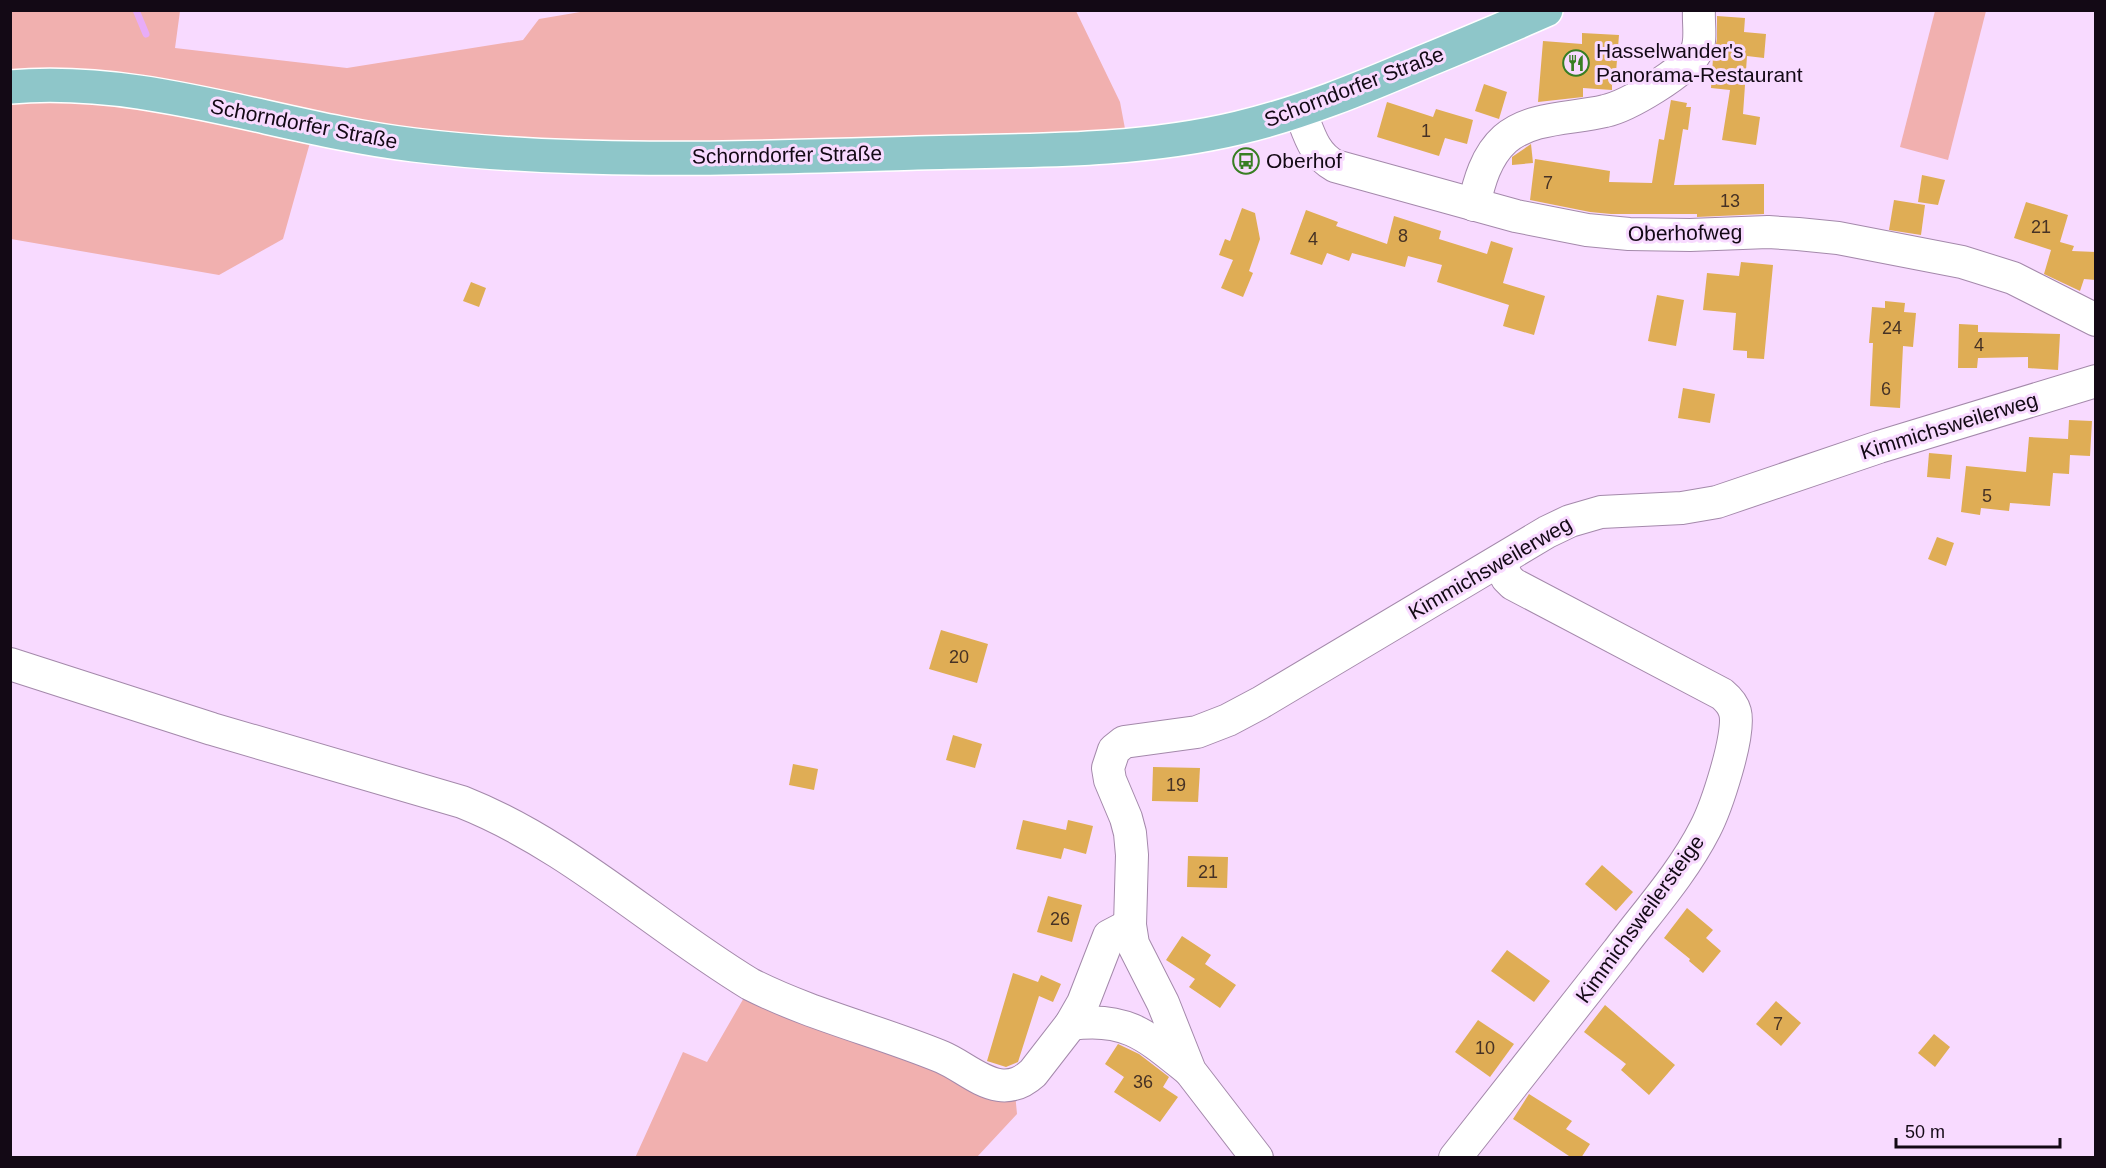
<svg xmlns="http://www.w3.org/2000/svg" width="2106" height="1168" font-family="Arial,sans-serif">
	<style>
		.green { fill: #f1b0af }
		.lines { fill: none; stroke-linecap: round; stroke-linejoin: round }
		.stream { stroke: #e8acf7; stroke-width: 7 }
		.building { fill: #dfad55 }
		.minor-casing { stroke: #a489ab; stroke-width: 34 }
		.major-casing { stroke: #fff; stroke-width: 36 }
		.minor { stroke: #fff; stroke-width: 32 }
		.major { stroke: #8ec6c9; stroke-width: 33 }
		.labels { text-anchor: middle; stroke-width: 6; stroke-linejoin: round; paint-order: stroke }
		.number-label { font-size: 18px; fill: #463225 }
		.poi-label { font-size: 21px; fill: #130915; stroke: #f8daff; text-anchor: start }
		.street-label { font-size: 21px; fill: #130915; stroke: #f8daff }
	</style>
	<rect width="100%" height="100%" fill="#f8daff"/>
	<!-- green -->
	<g class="green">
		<polygon points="10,11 180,11 175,48 347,68 523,40 539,19 586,11 1076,11 1120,102 1126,134 970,141 493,142 11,76"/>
		<polygon points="1935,11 1986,11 1948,160 1900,147"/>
		<polygon points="10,98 82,98 311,139 283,239 219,275 11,239"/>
		<polygon points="749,989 1015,1093 1017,1114 977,1157 635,1158 683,1052 707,1062"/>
	</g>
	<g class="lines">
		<!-- stream -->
		<polyline class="stream" points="136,10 146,34"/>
	</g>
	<!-- building -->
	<g class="building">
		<polygon points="1717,16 1745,18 1744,32 1766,34 1764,58 1747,56 1743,114 1760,117 1756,145 1722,140 1730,90 1711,88 1713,58 1717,39"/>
		<polygon points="1582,33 1619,35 1615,85 1612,85 1612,90 1583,88 1583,97 1538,102 1543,41 1582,44"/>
		<polygon points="1484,84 1507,92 1499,119 1475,111"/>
		<polygon points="1671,100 1687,103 1686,107 1691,107 1688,130 1683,129 1674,185 1764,184 1764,214 1697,217 1697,214 1611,214 1590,212 1530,200 1535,159 1610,171 1609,182 1652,183 1659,139 1664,140"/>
		<polygon points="1387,102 1433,117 1436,109 1473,120 1467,144 1445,138 1439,156 1377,137"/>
		<polygon points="1531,144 1533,163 1512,165 1512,157"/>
		<polygon points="1922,175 1945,180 1938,205 1918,202"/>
		<polygon points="1894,200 1925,205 1921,235 1889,230"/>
		<polygon points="2026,202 2068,215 2060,242 2074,246 2072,251 2096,252 2096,280 2084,279 2080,291 2044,274 2051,250 2014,238"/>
		<polygon points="1242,208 1255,213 1260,239 1249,271 1253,273 1243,297 1221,288 1233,260 1219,255 1225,239 1230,241"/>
		<polygon points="1306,210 1338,222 1336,226 1387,244 1394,216 1441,231 1439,239 1487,254 1491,241 1513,248 1503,283 1545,296 1534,335 1503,326 1509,305 1437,282 1442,265 1408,256 1405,267 1352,253 1349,261 1327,253 1322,265 1290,254"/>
		<polygon points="1741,262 1773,265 1764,359 1747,358 1747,351 1733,350 1736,313 1703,310 1707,273 1739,276"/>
		<polygon points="471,282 486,288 479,307 463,301"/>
		<polygon points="1657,295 1684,300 1676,346 1648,341"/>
		<polygon points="1885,301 1905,303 1904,312 1916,313 1913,347 1903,346 1900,408 1870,406 1873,343 1869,343 1872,307 1885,308"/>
		<polygon points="1959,324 1978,325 1978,332 2060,334 2058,370 2028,368 2028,357 1978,358 1977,368 1958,368"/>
		<polygon points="1683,388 1715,394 1710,423 1678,418"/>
		<polygon points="2069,420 2092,421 2090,456 2070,455 2069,474 2053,473 2050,506 2010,503 2009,511 1981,508 1980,515 1961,512 1966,466 2026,472 2029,437 2068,439"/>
		<polygon points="1929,453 1952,455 1950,479 1927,477"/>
		<polygon points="1937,537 1954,543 1946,566 1928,559"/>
		<polygon points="941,630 988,644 977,683 929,669"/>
		<polygon points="953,735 982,744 975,768 946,760"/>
		<polygon points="793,764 818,769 814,790 789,785"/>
		<polygon points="1153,767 1200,768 1198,802 1152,801"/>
		<polygon points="1023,820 1066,830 1068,820 1093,826 1086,854 1064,848 1061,859 1016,849"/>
		<polygon points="1188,856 1228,857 1227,888 1187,887"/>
		<polygon points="1602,865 1633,892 1616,911 1585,884"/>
		<polygon points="1048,896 1082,905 1072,942 1037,932"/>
		<polygon points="1687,908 1713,930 1706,938 1721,951 1703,973 1689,961 1690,959 1664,938"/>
		<polygon points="1182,936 1211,955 1205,964 1236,985 1220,1008 1189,987 1195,979 1166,960"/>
		<polygon points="1507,950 1550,981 1534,1002 1491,971"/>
		<polygon points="1013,973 1038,982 1041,975 1061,984 1053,1002 1039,996 1018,1062 1006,1067 987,1061"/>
		<polygon points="1776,1001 1801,1023 1781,1046 1756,1024"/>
		<polygon points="1605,1005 1675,1065 1649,1095 1621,1070 1626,1064 1584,1032"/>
		<polygon points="1478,1020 1514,1044 1490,1077 1455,1052"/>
		<polygon points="1934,1034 1950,1047 1935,1067 1918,1053"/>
		<polygon points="1118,1044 1139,1054 1169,1077 1163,1087 1178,1097 1160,1122 1114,1092 1124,1077 1105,1064"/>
		<polygon points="1529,1094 1572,1121 1566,1129 1590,1144 1581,1158 1572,1158 1513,1119"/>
	</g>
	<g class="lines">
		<!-- minor casing -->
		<g class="minor-casing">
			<g id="minor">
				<path d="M 1300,111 C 1309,133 1313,154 1335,166 L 1516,216 L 1587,230 L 1629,234 L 1690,235 L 1768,232 L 1798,234 L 1838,238 L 1962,262 L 2013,278 L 2096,320"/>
				<path d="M 1474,205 C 1479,182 1486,156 1505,139 C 1532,116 1573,119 1605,111 C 1628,106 1685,72 1696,52 C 1702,41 1698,22 1699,10"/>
				<path d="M 10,664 L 212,729 L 462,802 C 568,844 653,925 750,984 C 811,1015 879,1031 942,1057 C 961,1065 979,1082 999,1085 C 1013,1087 1023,1082 1033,1073 L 1071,1024 L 1083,1003 L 1109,936 L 1130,925"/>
				<path d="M 1071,1024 C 1127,1016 1148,1037 1189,1070"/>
				<polyline points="1257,1158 1190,1071 1163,1003 1133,944 1130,925 1132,855 1130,833 1126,818 1110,780 1108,768 1114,750 1124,742 1197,732 1228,720 1260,703 1547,532 1570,521 1601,512 1682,508 1717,502 1879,447 2096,381"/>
				<path d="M 1455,1158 C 1510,1089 1564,1020 1618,951 C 1648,911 1682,874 1705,829 C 1716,808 1741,734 1735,712 C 1733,704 1728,699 1722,694 L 1513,584 L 1507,578 L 1500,562"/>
			</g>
		</g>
		<!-- major casing -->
		<g class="major-casing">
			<path id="major" d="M 10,87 C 148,75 279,129 414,145 C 579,165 751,158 917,153 C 1023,150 1133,153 1238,128 C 1302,113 1362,88 1423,62 C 1464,45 1505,28 1546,10"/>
		</g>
		<!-- minor -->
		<use href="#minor" class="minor"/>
		<!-- major -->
		<use href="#major" class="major"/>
	</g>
	<!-- icons -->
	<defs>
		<g id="restaurant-ring" transform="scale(1.35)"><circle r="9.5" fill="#f8daff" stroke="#387e23" stroke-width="1.5"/><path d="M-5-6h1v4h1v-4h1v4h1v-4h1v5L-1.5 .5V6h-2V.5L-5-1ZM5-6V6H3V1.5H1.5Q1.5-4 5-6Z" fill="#387e23"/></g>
		<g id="bus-ring" transform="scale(1.35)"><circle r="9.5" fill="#f8daff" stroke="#387e23" stroke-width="1.5"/><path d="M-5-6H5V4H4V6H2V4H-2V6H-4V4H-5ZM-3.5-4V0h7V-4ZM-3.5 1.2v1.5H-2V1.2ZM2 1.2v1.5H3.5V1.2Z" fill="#387e23"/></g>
	</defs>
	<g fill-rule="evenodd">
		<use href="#restaurant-ring" x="1576" y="63"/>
		<use href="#bus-ring" x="1246" y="161"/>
	</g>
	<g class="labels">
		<!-- number labels -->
		<g class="number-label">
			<text x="1426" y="137">1</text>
			<text x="1548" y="189">7</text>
			<text x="1730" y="207">13</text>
			<text x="2041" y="233">21</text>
			<text x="1403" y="242">8</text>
			<text x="1313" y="245">4</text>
			<text x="1892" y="334">24</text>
			<text x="1979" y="351">4</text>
			<text x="1886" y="395">6</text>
			<text x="1987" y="502">5</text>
			<text x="959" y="663">20</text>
			<text x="1176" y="791">19</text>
			<text x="1208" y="878">21</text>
			<text x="1060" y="925">26</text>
			<text x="1778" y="1030">7</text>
			<text x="1485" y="1054">10</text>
			<text x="1143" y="1088">36</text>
		</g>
		<!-- poi labels -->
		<g class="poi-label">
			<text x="1596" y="58">Hasselwander's<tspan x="1596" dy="24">Panorama-Restaurant</tspan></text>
			<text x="1266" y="168">Oberhof</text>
		</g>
		<!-- street labels -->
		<g class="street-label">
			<text transform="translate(1354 87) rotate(-21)" y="7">Schorndorfer Straße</text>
			<text transform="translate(304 124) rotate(11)" y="7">Schorndorfer Straße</text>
			<text transform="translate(787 155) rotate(-1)" y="7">Schorndorfer Straße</text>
			<text transform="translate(1685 233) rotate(-1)" y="7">Oberhofweg</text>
			<text transform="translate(1949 426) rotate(-17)" y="7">Kimmichsweilerweg</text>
			<text transform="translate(1490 568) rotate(-30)" y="7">Kimmichsweilerweg</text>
			<text transform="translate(1640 919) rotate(-54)" y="7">Kimmichsweilersteige</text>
		</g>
	</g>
	<!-- border -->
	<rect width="2106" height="1168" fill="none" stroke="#130915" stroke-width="24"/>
	<!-- scale -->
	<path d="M1896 1138v9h164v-9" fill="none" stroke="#130915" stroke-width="3"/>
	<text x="1905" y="1138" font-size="18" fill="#130915" stroke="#f8daff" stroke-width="4.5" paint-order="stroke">50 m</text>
</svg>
